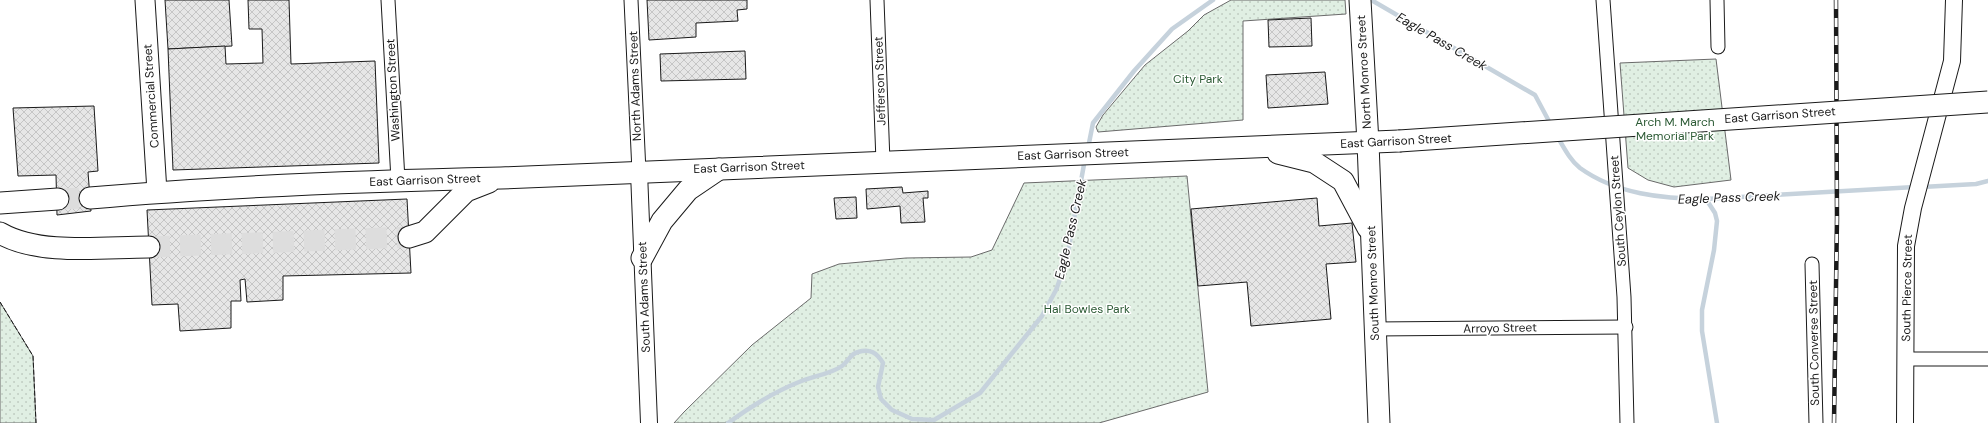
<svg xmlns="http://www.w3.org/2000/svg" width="1988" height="423" font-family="'DM Sans',sans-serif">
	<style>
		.green { fill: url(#green-dots); stroke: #6a6a6a }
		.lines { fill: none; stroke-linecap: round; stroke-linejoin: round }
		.stream { stroke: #c6d2dc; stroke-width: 4.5 }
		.building { fill: url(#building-cross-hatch); stroke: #1a1a1a }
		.primary-tunnel { stroke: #ddd; stroke-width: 21; stroke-dasharray: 21 10; stroke-linecap: butt }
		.minor-casing { stroke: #1a1a1a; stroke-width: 15 }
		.tertiary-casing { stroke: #1a1a1a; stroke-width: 18 }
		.secondary-casing { stroke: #1a1a1a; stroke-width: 21 }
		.primary-casing { stroke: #1a1a1a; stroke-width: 23 }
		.minor { stroke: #fff; stroke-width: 13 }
		.tertiary { stroke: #fff; stroke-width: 16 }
		.secondary { stroke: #fff; stroke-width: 19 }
		.primary { stroke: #fff; stroke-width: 21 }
		.rail-casing { stroke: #1a1a1a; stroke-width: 4.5 }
		.rail { stroke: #fff; stroke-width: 3; stroke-dasharray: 9; stroke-linecap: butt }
		.primary-bridge-casing { stroke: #1a1a1a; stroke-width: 23; stroke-linecap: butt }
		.primary-bridge { stroke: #fff; stroke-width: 21 }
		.fence { stroke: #1a1a1a; stroke-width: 1; stroke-dasharray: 5 2; stroke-linecap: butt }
		.labels { text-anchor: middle; stroke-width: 3; stroke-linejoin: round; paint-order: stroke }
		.street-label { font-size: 12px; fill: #1a1a1a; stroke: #fff }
		.park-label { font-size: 12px; fill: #2b5a34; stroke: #fff }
		.water-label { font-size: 13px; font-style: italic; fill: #1a1a1a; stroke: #fff }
	</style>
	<defs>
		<pattern id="green-dots" width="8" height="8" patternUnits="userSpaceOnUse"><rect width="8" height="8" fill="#e0efe3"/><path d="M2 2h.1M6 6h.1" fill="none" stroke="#c0ccc2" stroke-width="1.8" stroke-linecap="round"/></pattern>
		<pattern id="building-cross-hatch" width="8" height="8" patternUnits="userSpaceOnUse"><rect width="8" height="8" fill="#e6e6e6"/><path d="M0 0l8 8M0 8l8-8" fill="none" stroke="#c5c5c5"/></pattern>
	</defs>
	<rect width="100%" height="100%" fill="#fff"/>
	<!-- green -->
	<g class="green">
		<polygon points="1231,0 1345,0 1346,14 1243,21 1243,120 1098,132 1096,127 1103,115 1145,65 1188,31 1204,15"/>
		<polygon points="1716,59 1731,180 1674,187 1648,180 1628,168 1620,63"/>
		<polygon points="1187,176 1208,392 1099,423 674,423 684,412 752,345 811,298 812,274 839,264 906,258 971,257 992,250 1024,183"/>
		<polygon points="0,302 33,356 36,423 0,423"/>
	</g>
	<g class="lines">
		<!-- stream -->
		<g class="stream">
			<polyline points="1373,1 1535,95 1551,125"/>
			<path d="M 1557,136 C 1564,148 1570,160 1580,168 C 1616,194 1663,199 1706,199 L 1915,187"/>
			<polyline points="1088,148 1093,123 1134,71 1172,29 1213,0"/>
			<polyline points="1922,187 1976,184 1988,181"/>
			<polyline points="1706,199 1715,213 1717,221 1714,250 1702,310 1702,331 1717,423"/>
			<path d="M 728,423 C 750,407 774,392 799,382 C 813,376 831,374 842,366 C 848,362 850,354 858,352 C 870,348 877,353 883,363 L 878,387 L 881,399 L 892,410 L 912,419 L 934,420 L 980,393 L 1042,316 L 1056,290 L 1066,263 L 1085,159"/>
		</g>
	</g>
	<!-- building -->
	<g class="building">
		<polygon points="165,0 229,0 232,46 168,49"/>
		<polygon points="248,0 289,0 291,64 375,61 379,163 173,170 168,49 225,46 226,64 263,63 262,29 249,29"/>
		<polygon points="647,0 747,0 747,9 737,10 738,21 696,23 696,37 649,40"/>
		<polygon points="1311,18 1312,46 1269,47 1268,20"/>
		<polygon points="745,51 746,79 661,81 660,54"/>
		<polygon points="1325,72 1328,104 1268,108 1266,75"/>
		<polygon points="94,106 98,171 88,172 91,211 57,215 56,175 18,176 13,108"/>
		<polygon points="902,187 903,193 928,191 928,198 923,198 925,222 901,223 900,206 867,209 866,189"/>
		<polygon points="856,197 857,218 836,219 834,198"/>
		<polygon points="1317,198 1319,226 1352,223 1356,262 1326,264 1331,319 1251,326 1247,282 1198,286 1191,209"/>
		<polygon points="407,199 411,273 283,276 283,300 247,302 245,279 240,280 241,301 231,301 231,328 180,331 178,304 152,305 147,210"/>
	</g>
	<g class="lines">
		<!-- primary-tunnel -->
		<g class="primary-tunnel">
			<polyline points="58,199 90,198"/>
			<polyline points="149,247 409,237"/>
		</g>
		<!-- minor casing -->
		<g class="minor-casing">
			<g id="minor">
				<polyline points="388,0 398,180"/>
				<polyline points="631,0 639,172"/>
				<polyline points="877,0 883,162"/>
				<polyline points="1603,0 1624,297 1627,423"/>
				<polyline points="1717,0 1718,47"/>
				<polyline points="1812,264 1816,423"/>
				<polyline points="1374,329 1626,327"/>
				<polyline points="1906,359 1988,359"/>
			</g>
		</g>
		<!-- tertiary casing -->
		<g class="tertiary-casing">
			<g id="tertiary">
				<polyline points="639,172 649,423"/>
				<polyline points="1905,423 1906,246 1913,208 1952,61 1954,0"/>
			</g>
		</g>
		<!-- secondary casing -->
		<g class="secondary-casing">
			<polyline id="secondary" points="145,0 157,192"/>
		</g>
		<!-- primary casing -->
		<g class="primary-casing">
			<g id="primary">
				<polyline points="1360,0 1368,143 1379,423"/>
				<polyline points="1278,153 1314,162 1343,181 1368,228"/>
				<path d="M 90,198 C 227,186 364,181 501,178 L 1399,141"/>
				<polyline points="0,203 58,199"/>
				<path d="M 0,233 C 40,256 104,247 149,247"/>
				<polyline points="409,237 425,232 466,191 489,182"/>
				<polyline points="642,258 662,221 688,190 719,169"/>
			</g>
		</g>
		<!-- minor -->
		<use href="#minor" class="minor"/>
		<!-- tertiary -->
		<use href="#tertiary" class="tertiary"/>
		<!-- secondary -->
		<use href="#secondary" class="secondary"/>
		<!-- primary -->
		<use href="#primary" class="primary"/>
		<!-- rail casing -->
		<g class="rail-casing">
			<polyline id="rail" points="1834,423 1837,218 1836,0"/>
		</g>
		<!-- rail -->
		<use href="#rail" class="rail"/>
		<!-- primary-bridge casing -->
		<g class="primary-bridge-casing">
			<polyline id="primary-bridge" points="1399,141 1988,102"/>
		</g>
		<!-- primary-bridge -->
		<use href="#primary-bridge" class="primary-bridge"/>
		<!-- fence -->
		<polyline class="fence" points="0,302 33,356 36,423"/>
	</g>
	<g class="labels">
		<!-- street labels -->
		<g class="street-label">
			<text transform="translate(1364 72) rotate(-93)" y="4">North Monroe Street</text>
			<text transform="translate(880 81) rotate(-92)" y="4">Jefferson Street</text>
			<text transform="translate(635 86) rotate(-92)" y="4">North Adams Street</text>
			<text transform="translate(393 90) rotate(-93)" y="4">Washington Street</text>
			<text transform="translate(151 96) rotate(-94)" y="4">Commercial Street</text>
			<text transform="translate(1780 115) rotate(-4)" y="4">East Garrison Street</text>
			<text transform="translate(1396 141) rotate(-3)" y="4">East Garrison Street</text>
			<text transform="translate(1073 154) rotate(-2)" y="4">East Garrison Street</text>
			<text transform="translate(749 167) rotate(-2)" y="4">East Garrison Street</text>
			<text transform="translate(425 180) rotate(-2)" y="4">East Garrison Street</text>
			<text transform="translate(1618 211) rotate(-94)" y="4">South Ceylon Street</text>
			<text transform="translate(1373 283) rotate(-92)" y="4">South Monroe Street</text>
			<text transform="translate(1907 288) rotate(-89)" y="4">South Pierce Street</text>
			<text transform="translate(644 297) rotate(-92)" y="4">South Adams Street</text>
			<text transform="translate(1500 328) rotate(-1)" y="4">Arroyo Street</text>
			<text transform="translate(1814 343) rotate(-91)" y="4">South Converse Street</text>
		</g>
		<!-- park labels -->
		<g class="park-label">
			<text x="1198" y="83">City Park</text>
			<text x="1675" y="126">Arch M. March<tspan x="1675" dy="14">Memorial Park</tspan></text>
			<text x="1087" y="313">Hal Bowles Park</text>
		</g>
		<!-- water labels -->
		<g class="water-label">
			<text transform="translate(1442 41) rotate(30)" y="5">Eagle Pass Creek</text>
			<text transform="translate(1729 197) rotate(-2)" y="5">Eagle Pass Creek</text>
			<text transform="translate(1070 229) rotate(-77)" y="5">Eagle Pass Creek</text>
		</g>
	</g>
</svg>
